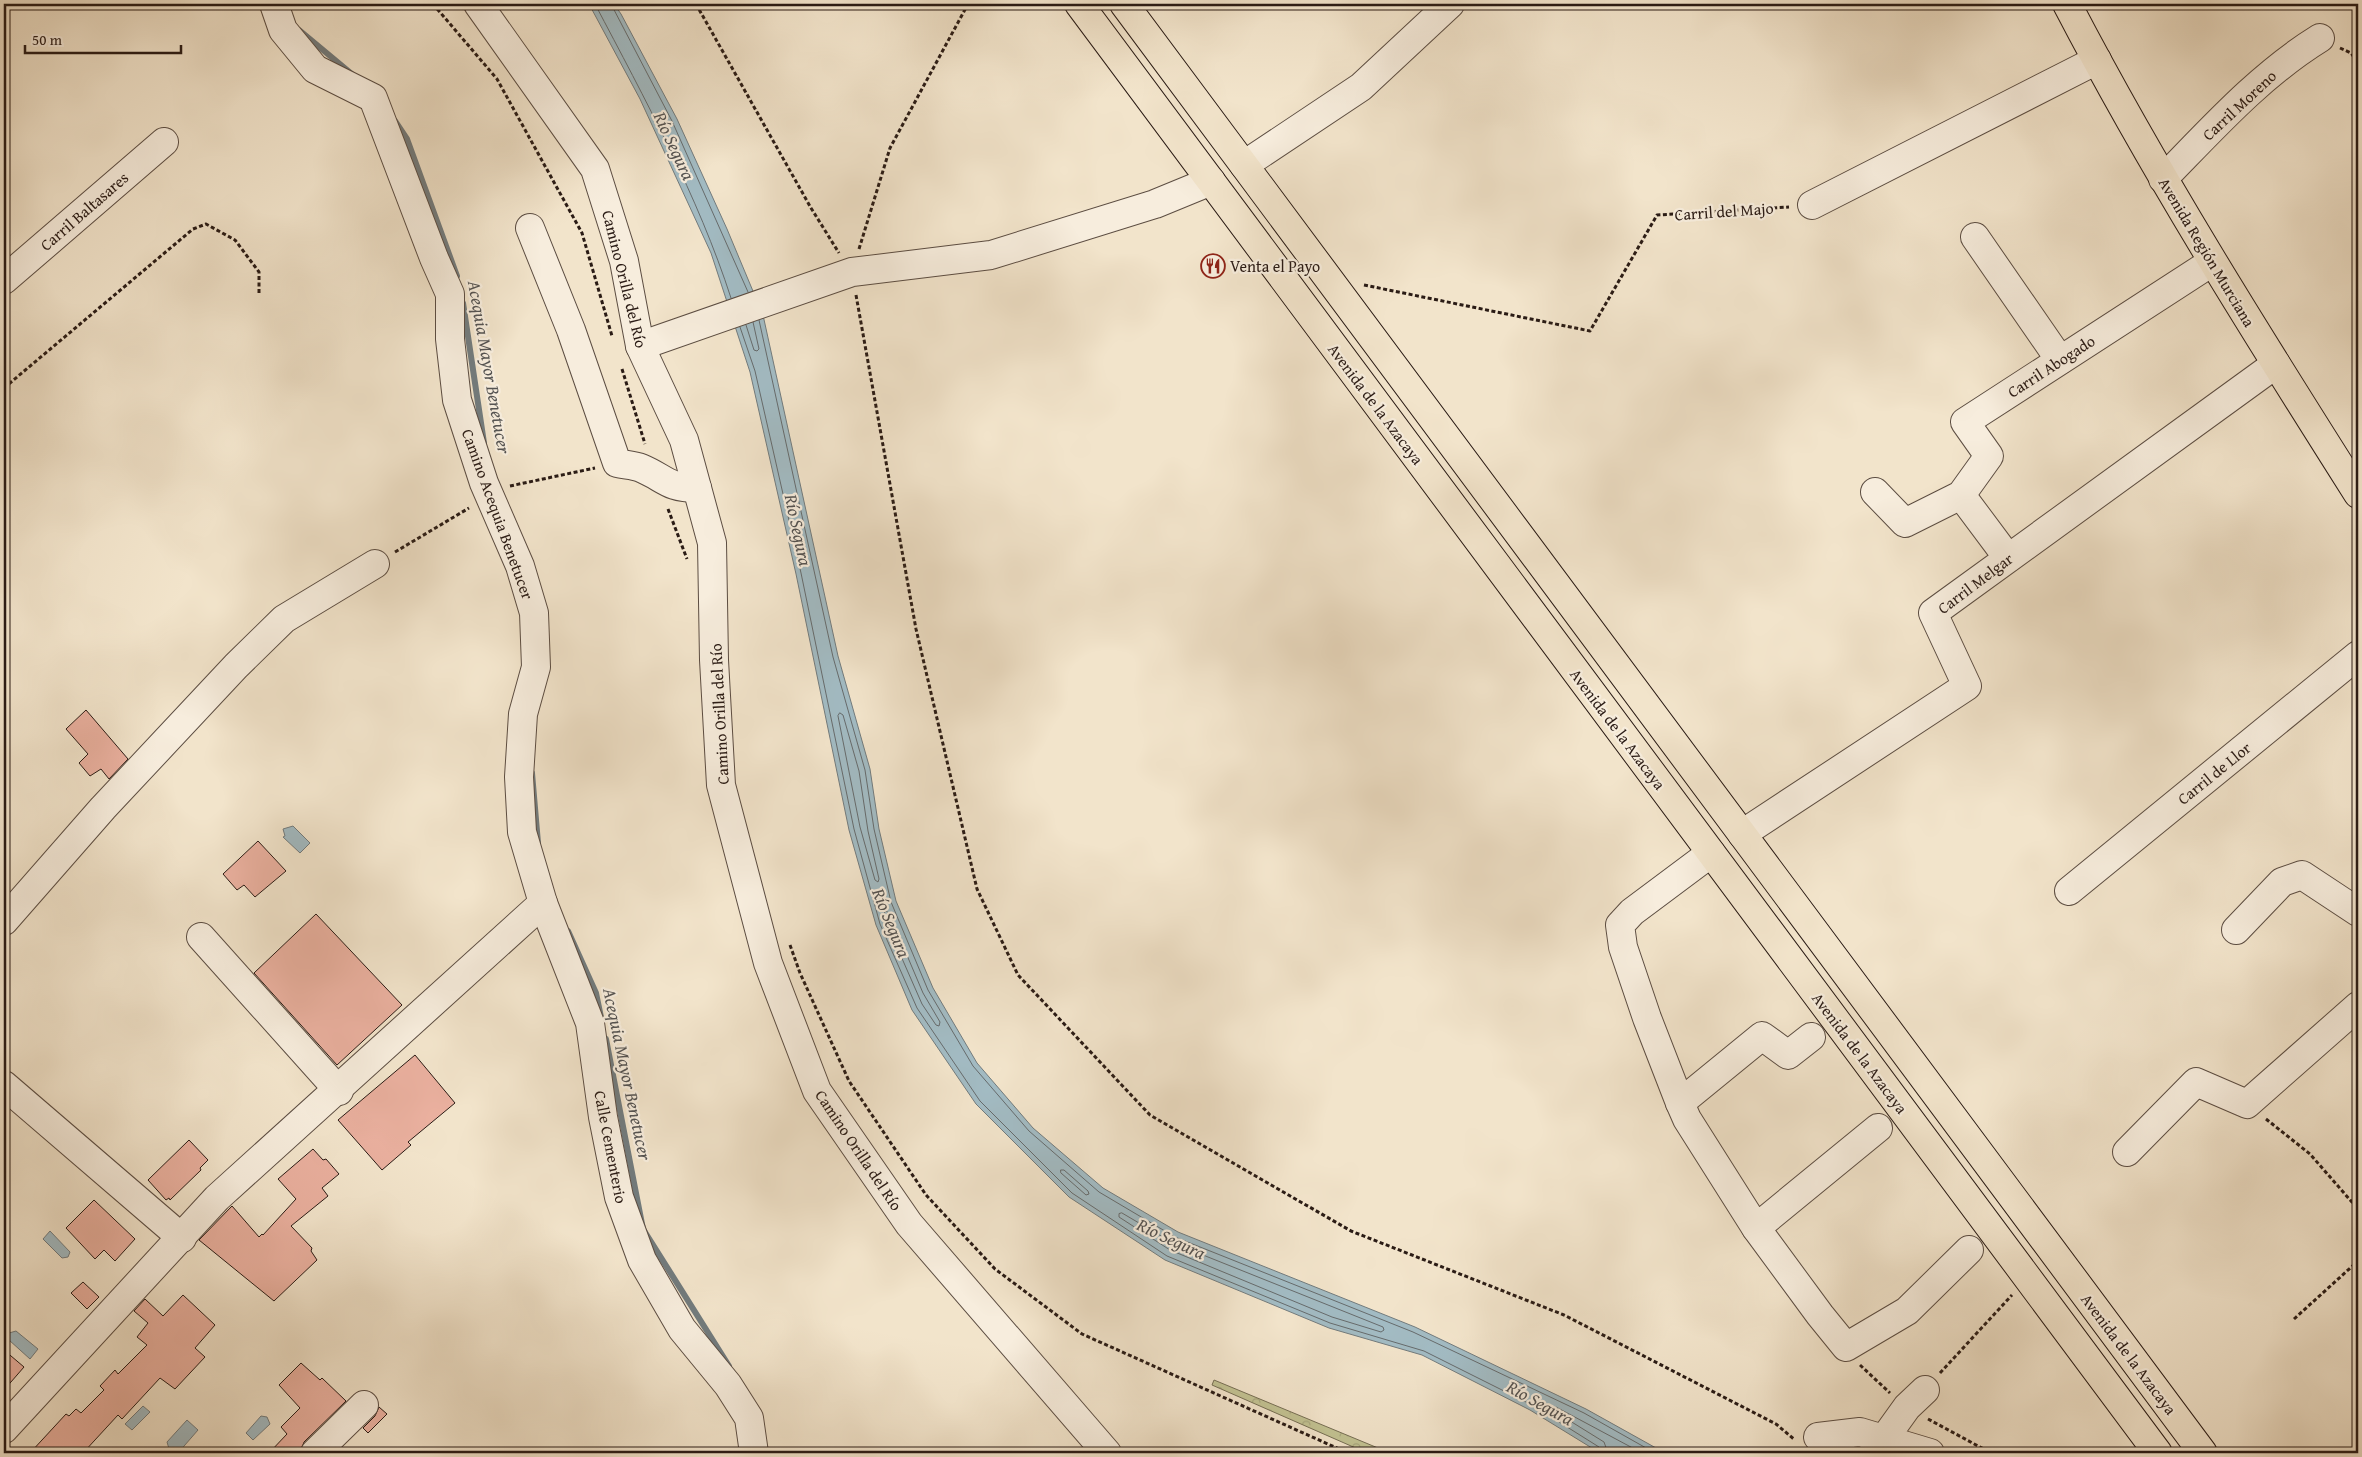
<svg xmlns="http://www.w3.org/2000/svg" width="2362" height="1457" font-family="'Gentium Book Plus',serif">
	<style>
		.forest { fill: url(#forest-crowns); stroke: #766e54 }
		.water { fill: #a2bbc3; stroke: #727b7d }
		.lines { fill: none; stroke-linecap: round; stroke-linejoin: round }
		.shore { stroke: #666b6c; stroke-width: 1 }
		.stream { stroke: #727b7d; stroke-width: 6 }
		.building { fill: #eab09f; stroke: #2a1b15 }
		.minor-casing { stroke: #5c4d42; stroke-width: 30 }
		.major-casing { stroke: #2a1b15; stroke-width: 30 }
		.path { stroke: #2a1b15; stroke-width: 3; stroke-dasharray: 4 2.5; stroke-linecap: butt }
		.minor { stroke: #f7eddd; stroke-width: 28 }
		.major { stroke: #f2e4cb; stroke-width: 28 }
		.labels { text-anchor: middle; stroke-width: 4.5; stroke-linejoin: round; paint-order: stroke }
		.street-label { font-size: 16px; fill: #2a1b15; stroke: #f7eddd }
		.poi-label { font-size: 16px; fill: #2a1b15; stroke: #f7eddd; text-anchor: start }
		.water-label { font-size: 18px; font-style: italic; fill: #545352; stroke: #f7eddd }
	</style>
	<defs>
		<pattern id="forest-crowns" width="20" height="18" patternUnits="userSpaceOnUse" patternTransform="scale(1.25)"><rect width="20" height="18" fill="#c2c292"/><path d="M2 6a3 3 0 1 1 6 0M12 15a3 3 0 1 1 6 0" fill="none" stroke="#a7a67d"/></pattern>
	</defs>
	<rect width="100%" height="100%" fill="#f2e4cb"/>
	<filter id="stains"><feTurbulence type="fractalNoise" baseFrequency=".004" numOctaves="4"/><feColorMatrix values="0 0 0 0 .2 0 0 0 0 .09 0 0 0 0 .02 0 0 0 .5 -.17"/></filter>
	<radialGradient id="worn" r=".72"><stop offset=".6" stop-color="#630" stop-opacity="0"/><stop offset="1" stop-color="#630" stop-opacity=".3"/></radialGradient>
	<!-- forest -->
	<polygon class="forest" points="1214,1380 1390,1453 1367,1453 1212,1385"/>
	<!-- water -->
	<g class="water">
		<polygon points="589,4 614,4 621,14 677,119 727,229 763,315 838,656 870,769 879,829 896,901 933,988 977,1063 1033,1128 1103,1188 1178,1232 1415,1327 1586,1409 1665,1453 1600,1453 1530,1410 1422,1355 1329,1328 1165,1260 1069,1197 976,1104 912,1010 876,925 849,830 796,574 750,372 711,253 640,99"/>
		<polygon points="293,826 310,843 300,853 283,837 285,836 283,829"/>
		<polygon points="50,1231 70,1252 68,1257 62,1258 43,1239"/>
		<polygon points="16,1331 38,1349 30,1359 9,1340 9,1333"/>
		<polygon points="143,1406 150,1412 132,1430 125,1424"/>
		<polygon points="261,1416 267,1417 270,1424 253,1440 246,1433"/>
		<polygon points="187,1420 198,1430 178,1453 170,1452 167,1442"/>
	</g>
	<g class="lines">
		<!-- shore -->
		<g class="shore">
			<path d="M 595,4 C 645,99 698,196 731,298"/>
			<polyline points="611,4 672,121 748,292"/>
			<polyline points="759,320 833,657 865,770 874,829 891,902 928,990 973,1066 1029,1131 1099,1192 1175,1237 1413,1332 1584,1413 1655,1453"/>
			<polyline points="746,325 754,350 757,351 759,349 753,322"/>
			<polyline points="740,327 755,371 801,573 854,829 880,924 917,1008 980,1101 1072,1193 1167,1256 1330,1323 1424,1351 1532,1405 1599,1447 1602,1453"/>
			<polygon points="840,713 843,715 859,771 868,831 879,879 878,882 875,880 860,827 838,716"/>
			<polygon points="886,911 889,913 923,993 940,1022 939,1026 936,1025 922,1004 886,922 884,914"/>
			<polygon points="1061,1170 1064,1170 1088,1191 1089,1194 1086,1195 1061,1173"/>
			<polygon points="1122,1213 1173,1243 1383,1327 1384,1330 1381,1332 1332,1317 1170,1250 1119,1217 1119,1214"/>
			<polyline points="1608,1453 1604,1442 1554,1411 1553,1408 1556,1407 1642,1453"/>
		</g>
		<!-- stream -->
		<g class="stream">
			<polyline points="299,30 353,75"/>
			<polyline points="395,121 407,139 457,276"/>
			<polyline points="463,303 484,443"/>
			<polyline points="532,773 538,843"/>
			<polyline points="568,931 596,993 601,1017"/>
			<polyline points="606,1039 643,1229 729,1366"/>
		</g>
	</g>
	<!-- building -->
	<g class="building">
		<polygon points="86,710 128,759 109,779 101,769 90,776 79,763 88,754 66,729"/>
		<polygon points="258,841 286,871 255,897 244,885 237,890 223,874"/>
		<polygon points="316,914 402,1005 337,1065 254,973"/>
		<polygon points="415,1055 455,1103 408,1142 411,1145 382,1170 338,1120"/>
		<polygon points="189,1140 208,1160 200,1168 201,1170 170,1200 169,1198 166,1200 148,1180"/>
		<polygon points="313,1149 323,1160 326,1159 339,1174 322,1188 328,1196 291,1226 312,1248 311,1251 317,1260 274,1301 199,1240 232,1206 259,1237 262,1234 263,1235 296,1199 278,1179"/>
		<polygon points="94,1200 135,1239 115,1261 104,1250 95,1259 66,1228"/>
		<polygon points="83,1282 99,1297 87,1309 71,1293"/>
		<polygon points="183,1295 215,1325 195,1348 205,1357 175,1389 160,1378 122,1419 118,1415 83,1453 30,1453 66,1414 69,1416 76,1409 81,1413 104,1390 100,1386 115,1370 118,1374 147,1345 137,1337 148,1323 134,1311 145,1299 163,1316"/>
		<polygon points="4,1350 24,1367 4,1390"/>
		<polygon points="301,1363 320,1380 322,1378 346,1401 304,1442 300,1453 269,1453 287,1434 281,1427 300,1408 279,1385"/>
		<polygon points="379,1407 387,1414 368,1433 363,1428 375,1416"/>
	</g>
	<g class="lines">
		<!-- minor casing -->
		<g class="minor-casing">
			<g id="minor">
				<polyline points="274,4 283,30 315,69 373,98 434,258 450,294 450,339 457,400 484,483 520,566 534,613 536,667 523,714 519,777 522,832 543,903 590,1023 603,1117 619,1197 642,1260 682,1329 728,1385 749,1418 754,1453"/>
				<polyline points="478,4 595,169 624,261 640,346 684,440 712,543 714,660 721,785 768,963 817,1091 909,1224 1107,1453"/>
				<polyline points="1244,165 1361,87 1450,4"/>
				<path d="M 2163,179 C 2212,129 2260,75 2320,38"/>
				<polyline points="1812,205 2097,60"/>
				<path d="M 530,228 L 571,330 L 617,463 C 625,465 634,465 641,468 C 665,478 667,488 697,488"/>
				<polyline points="1975,237 2060,360"/>
				<polyline points="4,280 164,142"/>
				<polyline points="640,346 852,272 991,255 1155,204 1211,181"/>
				<polyline points="1875,492 1905,523 1961,495 1989,456 1965,422 2212,262"/>
				<polyline points="1961,495 2008,558"/>
				<polyline points="1742,834 1967,686 1933,613 2276,364"/>
				<polyline points="1711,853 1632,912 1620,925 1623,947 1647,1018 1680,1103 1687,1119 1756,1228 1878,1128"/>
				<polyline points="2069,891 2358,655"/>
				<polyline points="4,921 103,808 236,666 284,619 375,564"/>
				<polyline points="2236,930 2282,882 2302,875 2358,912"/>
				<polyline points="201,937 339,1091"/>
				<polyline points="4,1085 182,1238"/>
				<polyline points="1680,1103 1762,1036 1788,1055 1811,1037"/>
				<polyline points="2127,1152 2196,1082 2247,1104 2358,1006"/>
				<polyline points="1756,1228 1820,1315 1846,1347 1907,1311 1969,1250"/>
				<polyline points="4,1429 217,1198 543,903"/>
				<polyline points="1818,1437 1860,1432 1930,1453"/>
				<polyline points="1884,1439 1907,1407 1925,1390"/>
				<polyline points="315,1453 364,1405"/>
			</g>
		</g>
		<!-- major casing -->
		<g class="major-casing">
			<g id="major">
				<polyline points="1079,4 2158,1453"/>
				<polyline points="1124,4 2203,1453"/>
				<path d="M 2067,4 C 2155,173 2256,333 2358,494"/>
			</g>
		</g>
		<!-- path -->
		<g class="path">
			<polyline points="433,4 497,79 582,233 612,336"/>
			<polyline points="696,4 811,208 839,253"/>
			<polyline points="2340,48 2351,53 2358,63"/>
			<polyline points="859,249 890,148 968,4"/>
			<polyline points="1364,285 1590,331 1657,215 1789,207"/>
			<polyline points="856,295 916,629 977,889 1018,975 1150,1115 1351,1231 1564,1315 1776,1424 1795,1440"/>
			<polyline points="622,369 645,444"/>
			<polyline points="4,388 193,229 206,224 235,240 259,272 259,294"/>
			<polyline points="510,486 595,468"/>
			<polyline points="668,509 687,559"/>
			<polyline points="395,552 469,508"/>
			<polyline points="790,945 800,973 849,1081 926,1195 995,1269 1082,1334 1348,1453"/>
			<polyline points="2266,1119 2310,1154 2358,1209"/>
			<polyline points="2294,1319 2358,1261"/>
			<polyline points="1860,1365 1890,1393"/>
			<polyline points="1940,1373 2012,1295"/>
			<polyline points="1928,1419 1991,1453"/>
		</g>
		<!-- minor -->
		<use href="#minor" class="minor"/>
		<!-- major -->
		<use href="#major" class="major"/>
	</g>
	<!-- icons -->
	<defs>
		<g id="restaurant-ring" transform="scale(1.25)"><circle r="9.5" fill="#f7eddd" stroke="#8f2418" stroke-width="1.5"/><path d="M-5-6h1v4h1v-4h1v4h1v-4h1v5L-1.5 .5V6h-2V.5L-5-1ZM5-6V6H3V1.5H1.5Q1.5-4 5-6Z" fill="#8f2418"/></g>
	</defs>
	<g fill-rule="evenodd">
		<use href="#restaurant-ring" x="1213" y="266"/>
	</g>
	<g class="labels">
		<!-- street labels -->
		<g class="street-label">
			<text transform="translate(2239 105) rotate(-43)" y="6">Carril Moreno</text>
			<text transform="translate(84 211) rotate(-41)" y="6">Carril Baltasares</text>
			<text transform="translate(1724 211) rotate(-4)" y="6">Carril del Majo</text>
			<text transform="translate(2207 252) rotate(59)" y="6">Avenida Región Murciana</text>
			<text transform="translate(625 279) rotate(76)" y="6">Camino Orilla del Río</text>
			<text transform="translate(2051 366) rotate(-33)" y="6">Carril Abogado</text>
			<text transform="translate(1376 404) rotate(53)" y="6">Avenida de la Azacaya</text>
			<text transform="translate(498 514) rotate(70)" y="6">Camino Acequia Benetucer</text>
			<text transform="translate(1975 583) rotate(-37)" y="6">Carril Melgar</text>
			<text transform="translate(719 714) rotate(-93)" y="6">Camino Orilla del Río</text>
			<text transform="translate(1618 729) rotate(53)" y="6">Avenida de la Azacaya</text>
			<text transform="translate(2214 773) rotate(-39)" y="6">Carril de Llor</text>
			<text transform="translate(1860 1053) rotate(53)" y="6">Avenida de la Azacaya</text>
			<text transform="translate(611 1147) rotate(79)" y="6">Calle Cementerio</text>
			<text transform="translate(859 1150) rotate(56)" y="6">Camino Orilla del Río</text>
			<text transform="translate(2129 1354) rotate(53)" y="6">Avenida de la Azacaya</text>
		</g>
		<!-- poi labels -->
		<g class="poi-label">
			<text x="1230" y="272">Venta el Payo</text>
		</g>
		<!-- water labels -->
		<g class="water-label">
			<text transform="translate(674 146) rotate(65)" y="6">Río Segura</text>
			<text transform="translate(489 367) rotate(80)" y="6">Acequia Mayor Benetucer</text>
			<text transform="translate(798 530) rotate(78)" y="6">Río Segura</text>
			<text transform="translate(891 923) rotate(68)" y="6">Río Segura</text>
			<text transform="translate(627 1074) rotate(78)" y="6">Acequia Mayor Benetucer</text>
			<text transform="translate(1171 1239) rotate(25)" y="6">Río Segura</text>
			<text transform="translate(1540 1403) rotate(29)" y="6">Río Segura</text>
		</g>
	</g>
	<!-- margin -->
	<rect width="2362" height="1457" fill="none" stroke="#f2e4cb" stroke-width="20"/>
	<rect x="5" y="5" width="2352" height="1447" fill="none" stroke="#2a1b15" stroke-width="2.5"/>
	<rect x="10" y="10" width="2342" height="1437" fill="none" stroke="#2a1b15"/>
	<!-- scale -->
	<path d="M25 45v8h156v-8" fill="none" stroke="#2a1b15" stroke-width="2.5"/>
	<text x="32" y="45" font-size="15" fill="#2a1b15" stroke="#f7eddd" stroke-width="4" paint-order="stroke">50 m</text>
	<rect width="100%" height="100%" filter="url(#stains)"/>
	<rect width="100%" height="100%" fill="url(#worn)"/>
</svg>
